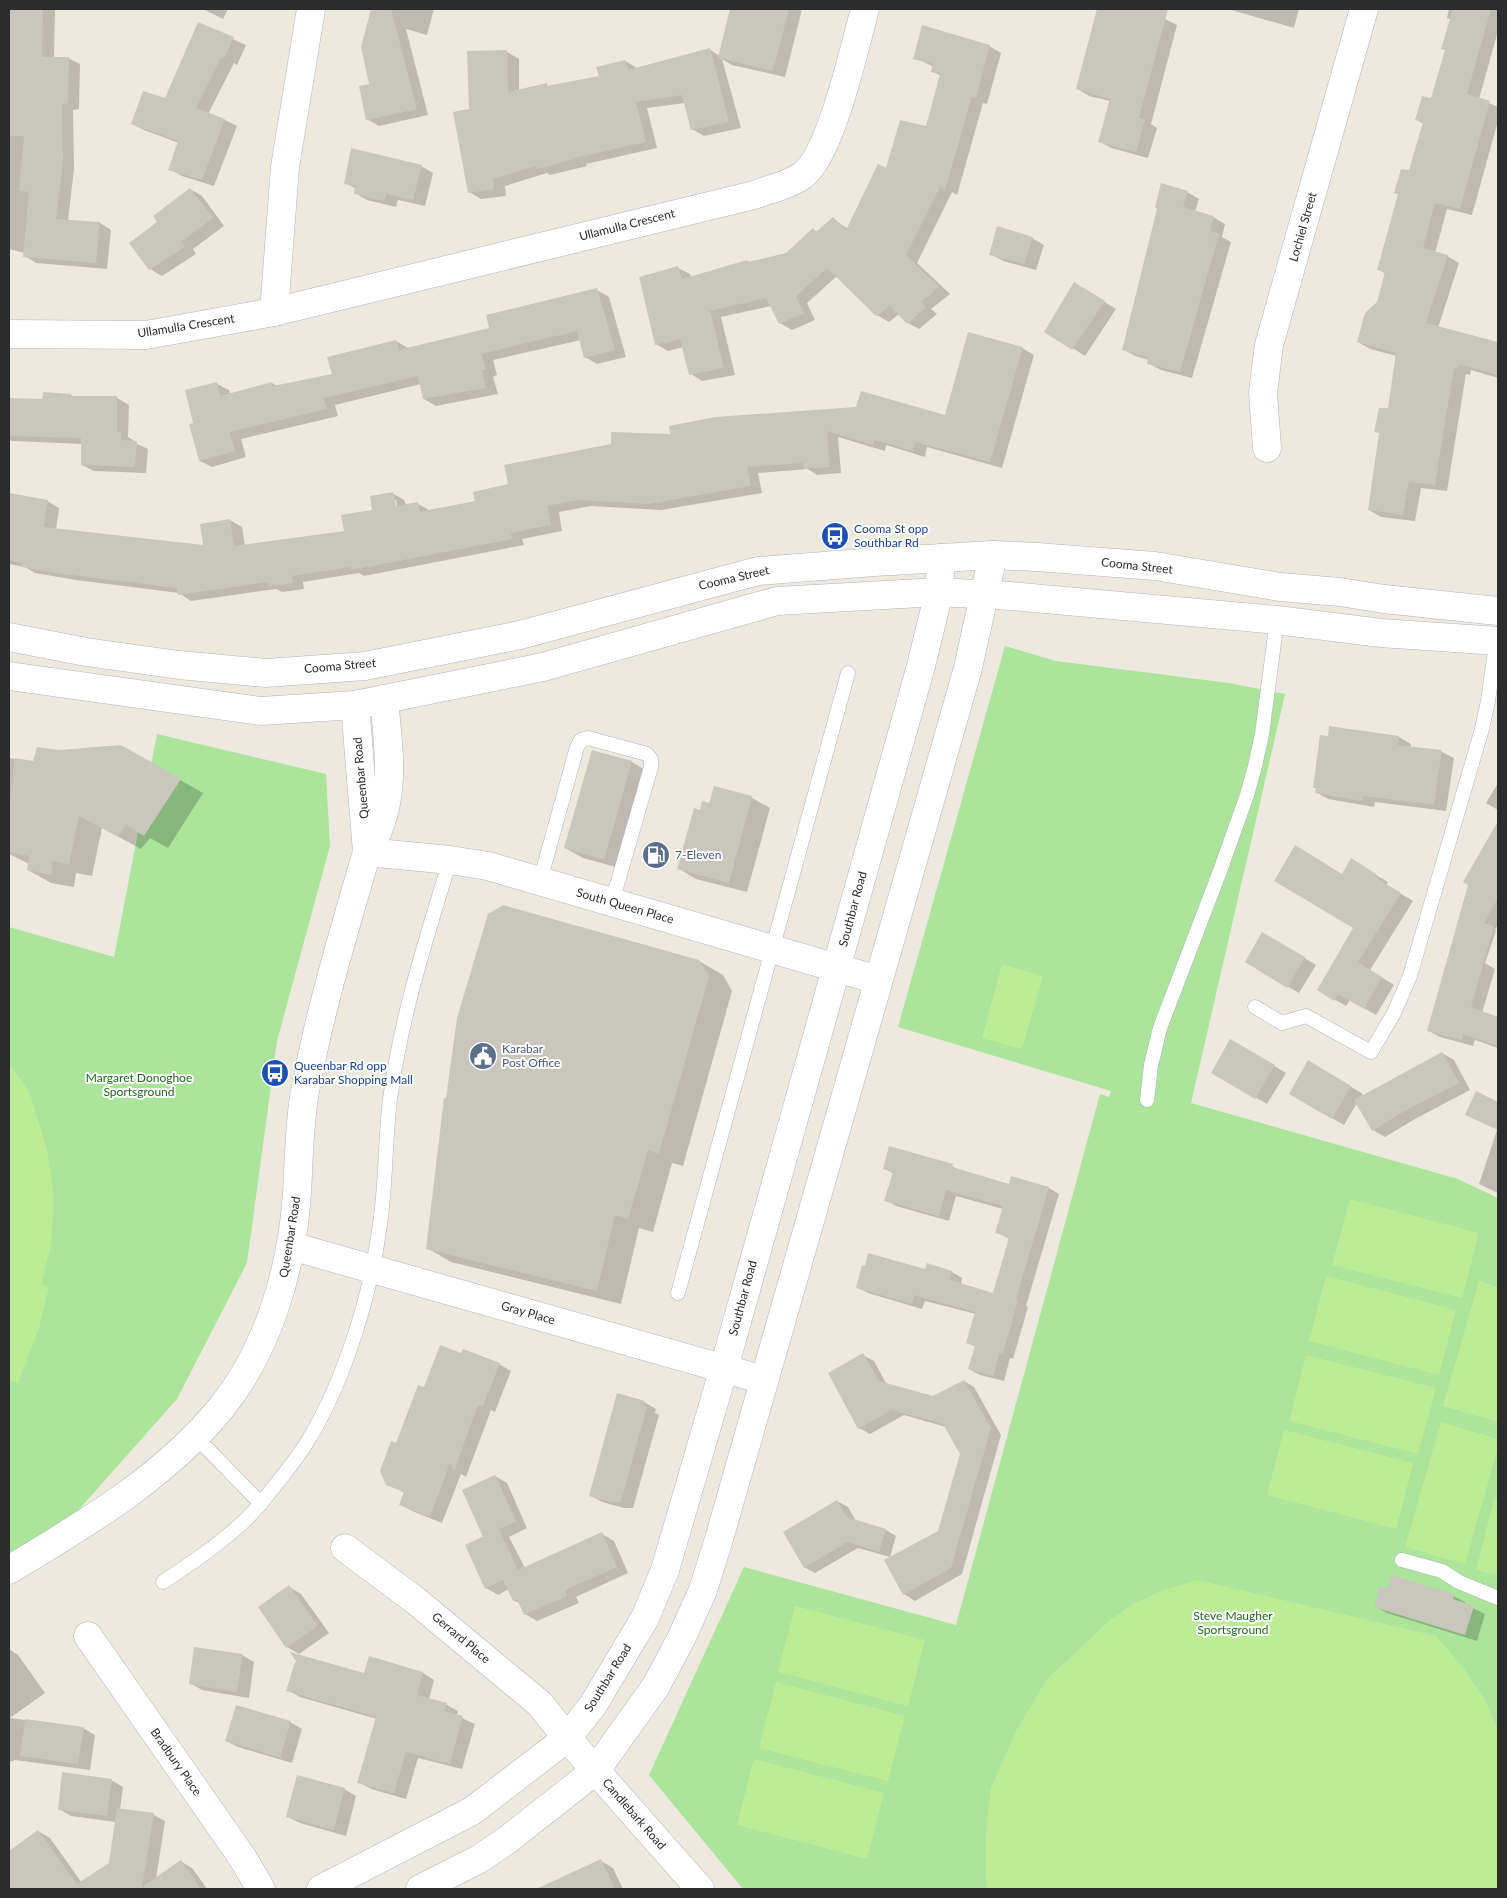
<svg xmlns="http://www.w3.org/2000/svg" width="1507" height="1898" font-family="Lato,sans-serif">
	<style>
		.green { fill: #abe49b }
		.pitch { fill: #bdec97 }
		.shadow { fill: #0003; fill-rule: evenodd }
		.building { fill: #c9c7bd }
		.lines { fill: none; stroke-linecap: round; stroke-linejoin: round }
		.lane-casing { stroke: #b2b3c0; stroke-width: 15 }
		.street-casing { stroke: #b2b3c0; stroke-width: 29 }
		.secondary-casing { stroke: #b2b3c0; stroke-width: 29 }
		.lane { stroke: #fff; stroke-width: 14 }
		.street { stroke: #fff; stroke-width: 28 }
		.secondary { stroke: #fff; stroke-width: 28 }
		.labels { text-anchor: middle; stroke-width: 4; stroke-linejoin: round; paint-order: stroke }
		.street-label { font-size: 12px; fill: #2c2c2c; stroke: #fff }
		.transit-label { font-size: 12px; fill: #164399; stroke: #fff; text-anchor: start }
		.service-label { font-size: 12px; fill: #4e5e75; stroke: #fff; text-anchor: start }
		.park-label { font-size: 12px; fill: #206c1a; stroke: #fff }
	</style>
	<rect width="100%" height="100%" fill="#eee9df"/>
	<!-- green -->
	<g class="green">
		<polygon points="1005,646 1056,661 1229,683 1285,694 1191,1103 1458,1179 1498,1198 1498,1889 743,1889 649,1775 744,1567 956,1625 1100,1094 1109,1097 1111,1091 898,1027"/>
		<polygon points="157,734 326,774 330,846 277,1041 247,1263 177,1399 43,1550 9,1572 9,927 114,957"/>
	</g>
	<!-- pitch -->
	<g class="pitch">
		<polygon points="1002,964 1043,976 1022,1049 982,1038"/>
		<polygon points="9,1063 29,1091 47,1150 54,1198 51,1245 41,1285 49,1286 39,1328 18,1383 11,1380 9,1383"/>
		<polygon points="1350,1199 1479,1233 1462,1298 1332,1265"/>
		<polygon points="1326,1276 1456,1310 1439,1375 1309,1341"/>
		<polygon points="1479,1281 1498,1287 1498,1422 1443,1406"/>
		<polygon points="1306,1355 1436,1388 1418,1454 1289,1421"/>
		<polygon points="1441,1422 1498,1439 1498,1448 1465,1564 1405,1547"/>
		<polygon points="1284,1430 1413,1463 1396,1529 1267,1495"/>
		<polygon points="1494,1499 1498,1500 1498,1575 1476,1570"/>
		<polygon points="1198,1580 1436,1636 1466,1671 1487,1703 1498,1730 1498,1889 987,1889 985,1875 986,1829 991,1788 1016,1731 1047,1679 1110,1620 1135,1603 1163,1590"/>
		<polygon points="795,1606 925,1640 908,1706 778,1672"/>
		<polygon points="776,1682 905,1716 888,1781 759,1748"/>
		<polygon points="754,1759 884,1793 867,1859 737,1825"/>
	</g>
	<!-- shadow -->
	<g class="shadow">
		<polygon points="9,9 55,9 54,58 68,58 80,64 79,109 73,110 74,169 68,221 100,223 111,230 107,269 36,263 25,256 25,253 9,249"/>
		<polygon points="203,9 228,9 223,19"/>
		<polygon points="372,9 434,9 427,35 406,29 428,115 379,126 367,119 370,85 363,47"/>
		<polygon points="731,9 802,9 785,77 732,65 722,59 741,128 704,136 692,129 685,103 647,108 657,148 586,164 587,166 550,175 547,173 505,186 506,196 481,199 469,192 470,111 507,52 519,59 519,91 546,85 550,87 601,77 625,61 637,68 709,49 720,56"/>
		<polygon points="1098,9 1132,9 1165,19 1177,25 1151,124 1157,128 1148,158 1111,148 1099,141 1110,101 1089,96 1078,89"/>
		<polygon points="1228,9 1299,9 1294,28"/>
		<polygon points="1449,9 1498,9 1498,31 1479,99 1498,107 1498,121 1472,215 1447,209 1435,253 1447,256 1459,263 1438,328 1498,344 1498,378 1471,370 1470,375 1466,374 1447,491 1421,488 1415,521 1381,517 1369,510 1380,434 1376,431 1389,410 1397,356 1370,349 1358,342 1378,303 1386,274 1378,269 1424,124 1417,120 1432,100 1446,50 1451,20 1447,18"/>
		<polygon points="199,24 246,45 237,65 234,63 208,114 225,120 237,126 214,186 182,176 170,169 179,143 144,130 132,124 166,100"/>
		<polygon points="989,46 1001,53 987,104 983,103 957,195 952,192 917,263 950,294 931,309 937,314 919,329 908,323 899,314 889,322 877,315 837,276 807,303 815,320 792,330 780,323 771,306 721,317 735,375 702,381 691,374 683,347 668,351 656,344 678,268 690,274 691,278 747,261 750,262 787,254 813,230 818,232 833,219 848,229 887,170 927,128 941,76 932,71 934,67 915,58"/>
		<polygon points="421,166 433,173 425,206 398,200 396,207 367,200 355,193 356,189 346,183"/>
		<polygon points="190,189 202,196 224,226 193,249 196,254 162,276 150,269 159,223"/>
		<polygon points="1187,192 1199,199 1195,212 1213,217 1225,224 1222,237 1231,242 1192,378 1161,370 1148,363 1149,360 1135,356 1123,349"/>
		<polygon points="1032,238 1044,245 1036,270 1003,261 991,254"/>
		<polygon points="1075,284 1116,309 1085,356 1046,331"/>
		<polygon points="597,290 609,297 626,357 597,364 585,357 581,340 493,360 497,375 493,377 498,394 436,406 424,399 421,384 335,405 338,416 241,439 246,457 212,467 200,461 194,424 217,384 229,390 230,394 272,383 278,387 333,375 396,341 408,348 490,329"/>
		<path d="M 1022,348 L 1034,355 L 1002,468 L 927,447 L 925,457 L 886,445 L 885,451 L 838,437 L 841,473 L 817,475 L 808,469 L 758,473 L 762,493 L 661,510 L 591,506 L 559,512 L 562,531 L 522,539 L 524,545 L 364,576 L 359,573 L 303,582 L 304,589 L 282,592 L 276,589 L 191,601 L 179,593 L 76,580 L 35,573 L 25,567 L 9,564 L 9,494 L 47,501 L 59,508 L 56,530 L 204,546 L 230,520 L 242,527 L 245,546 L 345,532 L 373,511 L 392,493 L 404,500 L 406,505 L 418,504 L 429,510 L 476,502 L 510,485 L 671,435 L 946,416 ZM 393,500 L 396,500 L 398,511 Z"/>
		<polygon points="71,395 74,397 117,398 129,405 128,437 133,440 133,442 148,449 146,473 94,471 82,465 82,444 12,441 9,439 9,399 43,400"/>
		<polygon points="1399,737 1411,744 1410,748 1442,752 1454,758 1446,811 1375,802 1374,807 1328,799 1316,792 1317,789 1314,787"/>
		<polygon points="121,746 203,793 168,848 150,838 141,849 102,828 92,876 76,873 74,887 51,883 28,870 29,864 9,854 9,758 34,763 59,751"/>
		<polygon points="592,751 632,762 650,773 623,869 583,858 565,848"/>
		<polygon points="1498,783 1498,810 1486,803"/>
		<polygon points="715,788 752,798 770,808 747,892 696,879 678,868 701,811 710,805"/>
		<polygon points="1498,824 1498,924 1495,930 1496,931 1485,963 1495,969 1482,1013 1498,1018 1498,1048 1475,1040 1473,1046 1440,1037 1429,1031 1470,884 1464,881"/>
		<polygon points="1351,860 1388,882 1386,885 1413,901 1370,970 1394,985 1376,1015 1350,1000 1346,1006 1319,990 1354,928 1343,875"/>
		<polygon points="1263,933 1316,965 1299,993 1246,962"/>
		<polygon points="699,961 723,975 732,991 683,1166 672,1163 653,1232 639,1228 621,1304 451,1262 427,1248 447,1100"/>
		<polygon points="1231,1040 1286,1073 1267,1104 1213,1072"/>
		<polygon points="1442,1053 1454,1060 1470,1090 1415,1119 1385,1137 1373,1130 1357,1103 1344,1125 1290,1094 1309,1062 1363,1094 1360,1099"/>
		<polygon points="1477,1093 1498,1103 1498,1193 1479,1184 1497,1130"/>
		<polygon points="952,1166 963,1172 1010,1186 1049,1188 1059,1194 1026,1306 1028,1307 1013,1359 1010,1358 1004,1381 980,1375 969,1369 976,1347 968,1343 976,1314 925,1301 922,1309 868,1293 857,1287 926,1271 952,1272 962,1278 961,1285 994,1294 1009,1239 997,1232 1003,1209 956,1196 949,1221 896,1206 886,1200 894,1174 884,1168"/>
		<polygon points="461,1355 499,1364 511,1371 495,1412 491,1410 466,1477 461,1474 442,1523 412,1511 400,1504 405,1493 387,1484 397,1445 424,1388"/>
		<polygon points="863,1355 874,1361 887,1385 934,1398 964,1381 974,1387 1001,1435 962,1574 915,1601 904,1594 939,1531 961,1454 946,1427 904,1415 870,1434 859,1428"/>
		<polygon points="644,1402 656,1409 655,1413 659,1415 633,1508 624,1508 602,1502 590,1495"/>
		<polygon points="495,1476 507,1483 527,1528 509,1537 525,1568 602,1534 614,1541 628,1573 576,1597 579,1603 537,1621 525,1614 521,1604 513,1600 509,1589 498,1595 486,1588 486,1537"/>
		<polygon points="837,1501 848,1507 856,1521 886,1530 896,1536 890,1557 858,1548 815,1573 804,1567"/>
		<polygon points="289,1587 301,1594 329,1633 299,1654 287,1647"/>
		<polygon points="1453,1596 1465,1602 1465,1604 1485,1614 1477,1641 1387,1613 1375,1606"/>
		<polygon points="9,1649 18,1655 45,1693 10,1718 83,1728 95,1735 90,1770 15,1760 9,1762"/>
		<polygon points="242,1655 254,1662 249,1698 202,1690 190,1683"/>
		<polygon points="423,1673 434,1680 429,1699 447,1705 458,1711 457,1716 475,1724 462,1769 418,1758 406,1799 371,1789 359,1782 377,1719 300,1697 288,1690 365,1675"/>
		<polygon points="290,1722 302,1729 292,1763 238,1747 226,1741"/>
		<polygon points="111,1780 123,1787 120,1809 154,1815 165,1821 156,1879 182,1862 193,1869 207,1889 9,1889 9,1852 38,1831 50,1838 82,1883 110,1863 116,1822 71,1816 59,1809"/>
		<polygon points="344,1789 356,1796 346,1836 300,1823 288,1817"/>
		<polygon points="601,1861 613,1868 623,1889 554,1889 551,1883"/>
	</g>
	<!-- building -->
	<g class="building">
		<polygon points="9,9 43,9 42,57 69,57 68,103 62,104 63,162 56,219 100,222 96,263 23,257 29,192 19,191 24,136 9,136"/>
		<polygon points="371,9 391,9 417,109 366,120 359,86 369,84 361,47"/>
		<polygon points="730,9 789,9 773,71 718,58"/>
		<polygon points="1097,9 1168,9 1139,118 1145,120 1136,152 1098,142 1110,99 1076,89"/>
		<polygon points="1453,9 1491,9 1467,94 1490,101 1460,209 1435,203 1423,248 1448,255 1426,323 1498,342 1498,375 1459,364 1457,369 1454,368 1435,485 1409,482 1403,515 1368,510 1379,433 1374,432 1379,408 1388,408 1396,353 1357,342 1365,313 1377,302 1385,272 1377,270 1398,194 1394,193 1401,169 1409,170 1423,122 1415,120 1422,96 1431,98 1445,50 1441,49"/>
		<polygon points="198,22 234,37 224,59 221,57 196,108 225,119 202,180 168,170 178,141 131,124 143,91 165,98"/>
		<polygon points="922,25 990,45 976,98 972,97 945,190 940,187 906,255 939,287 921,302 926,307 907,324 890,306 876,316 827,268 796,296 804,313 779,324 766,298 710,311 724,368 689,375 680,339 655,345 639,277 678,266 682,279 747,260 748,262 786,253 813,228 816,232 833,217 846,230 878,164 886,168 900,120 926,126 940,74 931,72 933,64 913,59"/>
		<polygon points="710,48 729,122 691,130 682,95 636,102 646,142 575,158 575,159 537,169 536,166 493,179 494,189 468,193 453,112 469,109 467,51 507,50 508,92 547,83 547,86 599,76 596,67 625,60 628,70"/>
		<polygon points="351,148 422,165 413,200 386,194 384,201 354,194 355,186 344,184"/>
		<polygon points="1161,183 1188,191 1183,207 1214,216 1210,231 1219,234 1180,372 1147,364 1148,357 1122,350 1157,209 1155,207"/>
		<polygon points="190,188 213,218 181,242 185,247 149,270 129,243 157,222 153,216"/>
		<polygon points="997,226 1033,237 1024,264 989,255"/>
		<polygon points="1074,282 1105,301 1072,350 1044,332"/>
		<polygon points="597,288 615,350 584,358 577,331 481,354 486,369 482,370 486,388 423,399 418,376 324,398 327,409 230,432 235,451 199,461 189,424 193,423 185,390 217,382 220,396 272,382 273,386 332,374 327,357 396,340 399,350 489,328 486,315"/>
		<polygon points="968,332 1023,347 990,462 915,442 913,451 874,440 873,445 827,431 830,467 804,469 803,463 747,467 751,486 648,504 578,500 547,506 551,525 511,533 512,539 351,570 351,567 292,576 293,583 268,586 268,582 178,595 177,588 63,574 22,567 23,563 9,560 9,493 48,500 44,527 203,545 200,524 230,519 234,546 344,531 341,515 372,510 370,496 393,492 396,506 418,502 420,512 475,501 473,492 508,484 504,465 611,444 611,432 670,434 669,426 715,417 856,407 861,391 945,415"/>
		<polygon points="43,392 71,394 71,396 117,396 117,431 121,432 121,440 137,441 135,467 81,465 81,438 9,436 9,398 42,399"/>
		<polygon points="1329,726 1399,736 1398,745 1442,750 1434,805 1363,796 1362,801 1315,793 1316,788 1313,788 1320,735 1328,736"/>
		<polygon points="121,745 181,779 144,836 126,825 117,836 79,816 69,864 53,861 51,875 27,870 29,856 9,852 9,806 15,758 33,761 37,747 59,750"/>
		<polygon points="592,750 632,761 604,860 564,848"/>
		<polygon points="714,786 752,796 729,883 677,869 694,808 700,810 702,801 709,803"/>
		<polygon points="1498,821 1498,898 1484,923 1494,926 1471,1007 1498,1017 1498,1046 1463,1034 1462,1040 1427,1031 1468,885 1463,882"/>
		<polygon points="1295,845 1342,874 1351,858 1376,874 1375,877 1401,893 1358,962 1382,977 1364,1009 1338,994 1334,1001 1317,990 1353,928 1274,881"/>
		<polygon points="503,905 699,960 709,976 659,1154 648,1150 628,1219 615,1215 597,1291 426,1249 444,1098 446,1098 457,1018 488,914"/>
		<polygon points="1262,932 1305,957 1287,988 1245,962"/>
		<polygon points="1230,1039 1275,1065 1255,1099 1211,1073"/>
		<polygon points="1442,1052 1459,1083 1403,1112 1372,1131 1354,1100"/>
		<polygon points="1308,1060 1351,1086 1332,1119 1289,1094"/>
		<polygon points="1476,1091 1498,1102 1498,1130 1465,1115"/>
		<polygon points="889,1146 953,1164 952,1167 1009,1184 1011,1176 1049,1187 1016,1299 1018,1300 1003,1354 1000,1353 993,1376 968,1369 975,1346 966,1343 975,1312 914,1295 912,1304 856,1288 862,1265 865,1266 868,1253 925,1269 927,1263 952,1271 950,1280 993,1293 1009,1237 995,1233 1003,1206 946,1190 939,1216 884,1201 893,1172 883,1169"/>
		<polygon points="440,1345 461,1353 463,1349 500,1363 483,1406 478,1405 454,1471 450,1463 430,1517 399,1505 404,1492 386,1485 380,1471 391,1441 396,1443 418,1385 424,1387"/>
		<polygon points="863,1353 879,1381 933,1396 964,1380 991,1428 951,1568 903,1595 884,1560 938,1531 960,1454 943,1424 892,1410 858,1429 828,1373"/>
		<polygon points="617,1393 645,1401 644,1406 647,1407 621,1502 611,1502 589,1496"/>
		<polygon points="495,1475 516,1521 483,1537 462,1490"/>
		<polygon points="837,1500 847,1517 886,1529 879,1552 847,1542 804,1568 783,1532"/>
		<polygon points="499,1529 518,1570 602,1532 617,1567 565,1590 567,1596 524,1615 517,1599 513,1601 503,1580 485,1589 465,1545"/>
		<polygon points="1391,1575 1454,1594 1453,1599 1474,1606 1465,1635 1374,1607 1380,1586 1388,1588"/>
		<polygon points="289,1585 318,1626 286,1648 258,1607"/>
		<polygon points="194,1647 243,1654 237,1692 189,1684"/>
		<polygon points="290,1652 364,1673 369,1656 423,1672 417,1695 447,1703 445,1711 463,1716 450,1764 406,1752 394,1793 357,1783 376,1717 286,1691 295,1662 297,1663"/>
		<polygon points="236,1705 291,1721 280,1758 225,1741"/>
		<polygon points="25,1719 84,1727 78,1764 20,1756"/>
		<polygon points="62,1772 112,1779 107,1816 58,1810"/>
		<polygon points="297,1775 345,1788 334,1830 286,1817"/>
		<polygon points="117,1808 154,1813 142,1887 181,1860 201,1889 9,1889 9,1851 38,1830 77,1884 109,1863"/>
		<polygon points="601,1859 615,1889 536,1889"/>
	</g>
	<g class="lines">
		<!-- lane casing -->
		<g class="lane-casing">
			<g id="lane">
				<polyline points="540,881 577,747 581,740 588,738 647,754 651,759 651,767 612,902"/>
				<polyline points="1255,1007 1282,1023 1306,1016 1371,1052 1394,1013 1410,976 1482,729 1488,701 1497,637"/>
				<polyline points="1147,1100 1151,1065 1160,1028 1220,871 1247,795 1255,766 1262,734 1277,620"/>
				<polyline points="678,1293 848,673"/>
				<polyline points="196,1437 261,1504"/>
				<polyline points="1402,1560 1442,1571 1459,1582 1498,1598"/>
				<path d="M 163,1582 C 190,1564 217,1546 241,1524 C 253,1514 263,1501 273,1488 C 286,1472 299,1456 309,1439 C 345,1379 371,1294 380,1224 C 386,1183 385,1141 390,1099 C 401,1017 426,939 450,860"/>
			</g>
		</g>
		<!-- street casing -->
		<g class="street-casing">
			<g id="street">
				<polyline points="274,312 285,167 311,9"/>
				<path d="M 9,334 L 146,335 L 274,312 L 754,195 C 769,189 790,185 803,175 C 831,155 855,45 865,9"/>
				<polyline points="1267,448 1263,393 1269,345 1364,9"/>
				<polyline points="355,705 367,852"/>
				<polyline points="367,852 450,860 488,866 878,980"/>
				<polyline points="291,1246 764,1380"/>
				<polyline points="345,1548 416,1601 540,1704 567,1738"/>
				<path d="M 9,1570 C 85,1524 164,1478 221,1408 C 269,1349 292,1268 297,1193 C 299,1160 299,1125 305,1091 C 320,1010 344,931 367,852 C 398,801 389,755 384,699"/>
				<polyline points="88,1636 242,1857 261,1889"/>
			</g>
		</g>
		<!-- secondary casing -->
		<g class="secondary-casing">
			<g id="secondary">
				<polyline points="9,637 86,652 179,665 266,673 365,666 520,635 758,571 874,562 993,555 1037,557 1155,566 1280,587 1340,592 1384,599 1498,611"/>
				<polyline points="9,676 261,711 355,705 543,667 777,601 939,592 1010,596 1277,620 1381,633 1498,641"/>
				<polyline points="567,1738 700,1889"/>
				<polyline points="321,1889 472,1811 567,1738 593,1705 645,1618 665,1570 724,1368 921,666 939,592 941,558"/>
				<polyline points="420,1889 479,1859 506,1841 596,1770 656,1686 682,1637 703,1590 719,1539 968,668 993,555"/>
			</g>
		</g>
		<!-- lane -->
		<use href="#lane" class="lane"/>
		<!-- street -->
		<use href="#street" class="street"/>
		<!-- secondary -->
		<use href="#secondary" class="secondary"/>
	</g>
	<!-- icons -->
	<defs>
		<g id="bus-disc" transform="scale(1.4375)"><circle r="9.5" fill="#1a4fb4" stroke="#fff"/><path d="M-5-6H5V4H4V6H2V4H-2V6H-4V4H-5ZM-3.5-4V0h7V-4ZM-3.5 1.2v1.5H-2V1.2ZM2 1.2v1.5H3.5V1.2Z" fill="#fff"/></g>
		<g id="fuel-disc" transform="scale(1.4375)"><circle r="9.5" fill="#5c6f8a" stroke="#fff"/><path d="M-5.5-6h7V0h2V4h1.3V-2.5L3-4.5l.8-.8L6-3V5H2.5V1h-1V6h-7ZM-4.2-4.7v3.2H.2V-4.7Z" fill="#fff"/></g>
		<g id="civic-disc" transform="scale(1.4375)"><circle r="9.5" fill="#5c6f8a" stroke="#fff"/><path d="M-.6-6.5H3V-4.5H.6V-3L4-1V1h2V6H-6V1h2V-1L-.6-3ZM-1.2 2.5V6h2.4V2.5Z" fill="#fff"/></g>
	</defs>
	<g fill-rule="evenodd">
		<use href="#bus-disc" x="835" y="536"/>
		<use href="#fuel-disc" x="656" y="855"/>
		<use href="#civic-disc" x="483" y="1056"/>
		<use href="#bus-disc" x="275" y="1073"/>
	</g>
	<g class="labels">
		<!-- street labels -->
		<g class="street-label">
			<text transform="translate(627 225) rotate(-14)" y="4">Ullamulla Crescent</text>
			<text transform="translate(1303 227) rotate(-74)" y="4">Lochiel Street</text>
			<text transform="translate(186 326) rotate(-9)" y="4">Ullamulla Crescent</text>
			<text transform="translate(1137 566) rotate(6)" y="4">Cooma Street</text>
			<text transform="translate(734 578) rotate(-13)" y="4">Cooma Street</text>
			<text transform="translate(340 666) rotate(-5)" y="4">Cooma Street</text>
			<text transform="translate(361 778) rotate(-95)" y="4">Queenbar Road</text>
			<text transform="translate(625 906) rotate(16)" y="4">South Queen Place</text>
			<text transform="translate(853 909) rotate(-75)" y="4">Southbar Road</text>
			<text transform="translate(290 1237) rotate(-81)" y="4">Queenbar Road</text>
			<text transform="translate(743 1298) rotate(-75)" y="4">Southbar Road</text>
			<text transform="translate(528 1313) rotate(16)" y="4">Gray Place</text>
			<text transform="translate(461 1638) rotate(40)" y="4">Gerrard Place</text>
			<text transform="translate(608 1678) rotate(-58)" y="4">Southbar Road</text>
			<text transform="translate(176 1762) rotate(55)" y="4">Bradbury Place</text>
			<text transform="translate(634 1814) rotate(49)" y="4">Candlebark Road</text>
		</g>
		<!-- transit labels -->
		<g class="transit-label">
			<text x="854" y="533">Cooma St opp<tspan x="854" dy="14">Southbar Rd</tspan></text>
			<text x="294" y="1070">Queenbar Rd opp<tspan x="294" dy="14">Karabar Shopping Mall</tspan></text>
		</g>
		<!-- service labels -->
		<g class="service-label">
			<text x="675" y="859">7-Eleven</text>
			<text x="502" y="1053">Karabar<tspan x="502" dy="14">Post Office</tspan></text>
		</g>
		<!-- park labels -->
		<g class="park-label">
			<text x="139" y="1082">Margaret Donoghoe<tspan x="139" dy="14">Sportsground</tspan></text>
			<text x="1233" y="1620">Steve Maugher<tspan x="1233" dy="14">Sportsground</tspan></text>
		</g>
	</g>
	<!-- border -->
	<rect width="1507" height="1898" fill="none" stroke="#2c2c2c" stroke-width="20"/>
</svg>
